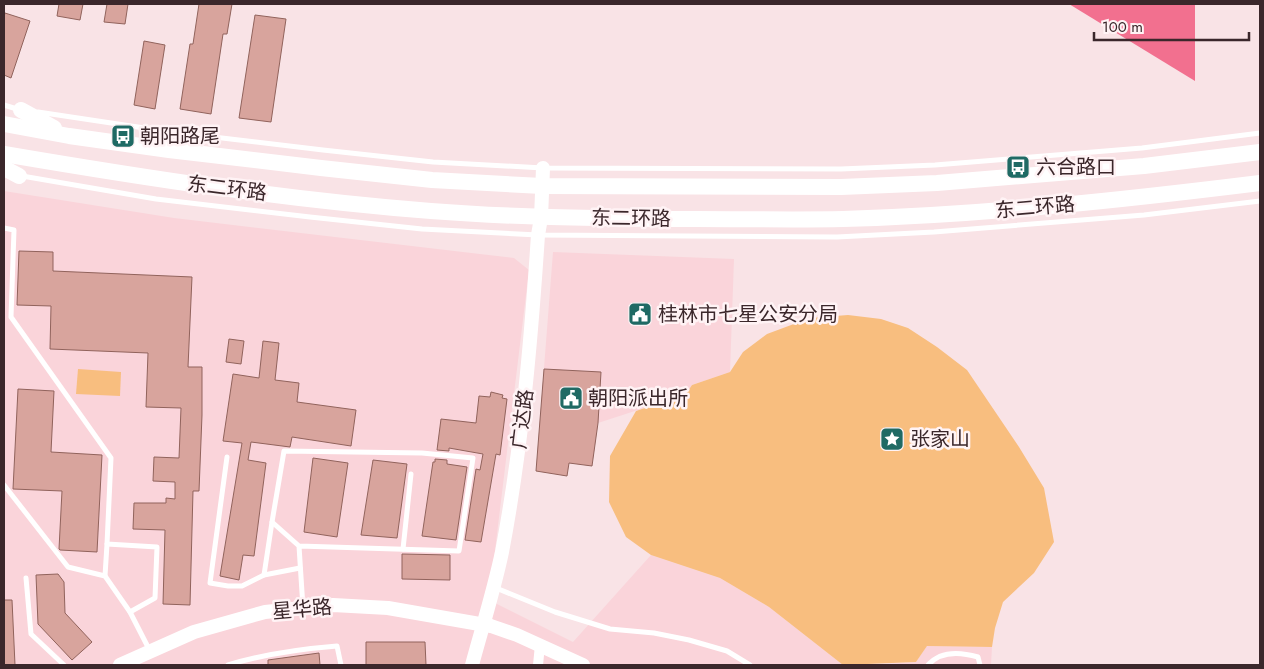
<svg xmlns="http://www.w3.org/2000/svg" width="1264" height="669" font-family="Jost,'Noto Sans SC',sans-serif">
	<style>
		.built { fill: #fad4da }
		.green { fill: #f8be7f }
		.water { fill: #f2708f }
		.building { fill: #d8a49d; stroke: #91635c }
		.lines { fill: none; stroke-linecap: round; stroke-linejoin: round }
		.service { stroke: #fff; stroke-width: 5 }
		.minor { stroke: #fff; stroke-width: 10 }
		.tertiary { stroke: #fff; stroke-width: 14 }
		.primary { stroke: #fff; stroke-width: 16 }
		.labels { text-anchor: middle; stroke-width: 5; stroke-linejoin: round; paint-order: stroke }
		.poi-label { font-size: 20px; fill: #3b272b; stroke: #fff3f5; text-anchor: start }
		.street-label { font-size: 20px; fill: #3b272b; stroke: #fff3f5 }
	</style>
	<rect width="100%" height="100%" fill="#f9e3e6"/>
	<!-- built -->
	<g class="built">
		<polygon points="4,191 174,218 514,258 529,270 489,600 573,642 651,555 720,578 769,607 843,665 4,665"/>
		<polygon points="553,252 734,259 730,372 692,385 687,394 598,423 592,466 569,463 567,476 536,471"/>
		<polygon points="927,646 992,647 991,665 870,665 916,662"/>
	</g>
	<!-- green -->
	<g class="green">
		<polygon points="848,315 881,319 908,328 937,347 967,370 1019,447 1044,488 1054,542 1034,573 1003,602 995,628 992,647 927,646 916,662 843,665 769,607 720,578 651,555 626,537 609,502 610,456 636,411 686,394 692,385 730,372 743,352 767,334 810,318"/>
		<polygon points="78,369 121,372 120,396 76,394"/>
	</g>
	<!-- water -->
	<polygon class="water" points="1069,4 1195,4 1195,81"/>
	<!-- building -->
	<g class="building">
		<polygon points="59,4 83,4 80,20 57,16"/>
		<polygon points="107,4 128,4 125,24 104,22"/>
		<polygon points="199,4 232,4 227,34 223,34 211,114 180,109 190,44 193,44"/>
		<polygon points="5,13 30,21 11,78 4,75 4,17"/>
		<polygon points="255,15 286,19 271,122 239,118"/>
		<polygon points="144,41 165,45 155,109 134,105"/>
		<polygon points="19,251 53,252 53,271 192,277 188,367 202,367 202,415 199,491 193,491 190,605 163,604 165,530 133,529 134,503 166,503 166,498 175,499 175,482 153,481 154,457 179,458 181,408 146,407 148,353 50,349 51,306 17,305"/>
		<polygon points="229,339 244,341 241,364 226,362"/>
		<polygon points="263,341 279,343 275,380 299,383 297,402 356,410 351,446 292,437 290,447 251,442 248,460 266,463 254,556 243,555 239,580 220,576 242,443 223,441 233,374 259,378"/>
		<polygon points="544,369 601,372 598,423 592,466 569,463 567,476 536,471"/>
		<polygon points="18,389 54,391 51,452 102,455 97,552 60,550 59,549 62,491 13,489"/>
		<polygon points="491,392 503,395 502,398 507,399 500,455 496,454 481,542 465,540 476,469 480,470 483,454 449,448 449,451 437,450 441,419 476,423 479,396 490,397"/>
		<polygon points="313,458 348,463 337,537 304,532"/>
		<polygon points="435,459 447,460 447,464 467,467 456,540 422,536 433,462 435,462"/>
		<polygon points="373,460 407,464 397,538 361,535"/>
		<polygon points="402,554 450,555 450,580 402,579"/>
		<polygon points="58,574 64,582 65,613 92,642 72,660 38,624 36,575"/>
		<polygon points="4,600 12,600 15,665 4,665"/>
		<polygon points="366,642 425,642 426,665 366,665"/>
		<polygon points="319,653 320,665 268,665 268,660"/>
	</g>
	<g class="lines">
		<!-- service -->
		<g class="service">
			<polyline points="4,105 20,110"/>
			<polyline points="38,112 171,132 323,150 433,162 543,168 841,169 935,165 1142,148 1260,133"/>
			<polyline points="22,176 156,199 310,217 422,229 538,235 837,237 934,232 1144,215 1260,201"/>
			<polyline points="4,228 14,230 11,317 111,458 107,544 157,547 155,598 130,612"/>
			<polyline points="227,457 210,583 228,586 242,586 264,575 300,568"/>
			<polyline points="4,485 68,567 105,576 130,612 150,651"/>
			<polyline points="299,546 272,522 284,451 422,453 473,458 459,551 299,546 303,608"/>
			<polyline points="403,549 411,474"/>
			<polyline points="264,575 272,522"/>
			<polyline points="105,576 107,544"/>
			<polyline points="26,578 31,634 64,665"/>
			<polyline points="496,588 555,612 610,629 654,633 689,640 727,651 750,665"/>
			<path d="M 228,665 C 264,654 300,649 337,646 L 341,665"/>
			<path d="M 928,665 C 941,650 961,652 978,657 L 980,665"/>
		</g>
		<!-- minor -->
		<polyline class="minor" points="538,665 540,645"/>
		<!-- tertiary -->
		<g class="tertiary">
			<polyline points="120,665 194,632 265,612 333,605 388,608 491,626 517,635 583,665"/>
			<path d="M 472,665 C 482,628 494,590 502,552 C 522,447 531,341 538,235 L 541,218 L 543,168"/>
		</g>
		<!-- primary -->
		<g class="primary">
			<polyline points="21,110 54,128"/>
			<polyline points="4,124 69,136 169,150 321,168 432,180 542,186 841,187 937,183 1144,166 1260,152"/>
			<path d="M 4,154 C 145,178 288,200 431,211 C 520,218 609,219 697,219 C 746,219 795,220 843,219 C 983,215 1122,200 1260,183"/>
			<polyline points="4,168 19,176"/>
		</g>
	</g>
	<!-- icons -->
	<defs>
		<g id="bus-square" transform="scale(1.25)"><rect x="-9" y="-9" width="18" height="18" rx="4" fill="#1f6a64" stroke="#fff3f5"/><path d="M-5-6H5V4H4V6H2V4H-2V6H-4V4H-5ZM-3.5-4V0h7V-4ZM-3.5 1.2v1.5H-2V1.2ZM2 1.2v1.5H3.5V1.2Z" fill="#fff"/></g>
		<g id="civic-square" transform="scale(1.25)"><rect x="-9" y="-9" width="18" height="18" rx="4" fill="#1f6a64" stroke="#fff3f5"/><path d="M-.6-6.5H3V-4.5H.6V-3L4-1V1h2V6H-6V1h2V-1L-.6-3ZM-1.2 2.5V6h2.4V2.5Z" fill="#fff"/></g>
		<g id="sight-square" transform="scale(1.25)"><rect x="-9" y="-9" width="18" height="18" rx="4" fill="#1f6a64" stroke="#fff3f5"/><path d="M0-6L1.8-2.2L6-1.7L2.9 1.2L3.7 5.4L0 3.3L-3.7 5.4L-2.9 1.2L-6-1.7L-1.8-2.2Z" fill="#fff"/></g>
	</defs>
	<g fill-rule="evenodd">
		<use href="#bus-square" x="123" y="136"/>
		<use href="#bus-square" x="1018" y="167"/>
		<use href="#civic-square" x="640" y="314"/>
		<use href="#civic-square" x="571" y="398"/>
		<use href="#sight-square" x="892" y="439"/>
	</g>
	<g class="labels">
		<!-- poi labels -->
		<g class="poi-label">
			<text x="140" y="143">朝阳路尾</text>
			<text x="1036" y="174">六合路口</text>
			<text x="658" y="321">桂林市七星公安分局</text>
			<text x="588" y="405">朝阳派出所</text>
			<text x="910" y="446">张家山</text>
		</g>
		<!-- street labels -->
		<g class="street-label">
			<text transform="translate(227 188) rotate(7)" y="7">东二环路</text>
			<text transform="translate(1035 207) rotate(-5)" y="7">东二环路</text>
			<text transform="translate(631 218) rotate(1)" y="7">东二环路</text>
			<text transform="translate(522 419) rotate(-83)" y="7">广达路</text>
			<text transform="translate(302 609) rotate(-5)" y="7">星华路</text>
		</g>
	</g>
	<!-- border -->
	<rect width="1264" height="669" fill="none" stroke="#3b272b" stroke-width="10"/>
	<!-- scale -->
	<path d="M1094 32v8h155v-8" fill="none" stroke="#3b272b" stroke-width="2.5"/>
	<text x="1102" y="32" font-size="15" fill="#3b272b" stroke="#fff3f5" stroke-width="4" paint-order="stroke">100 m</text>
</svg>
